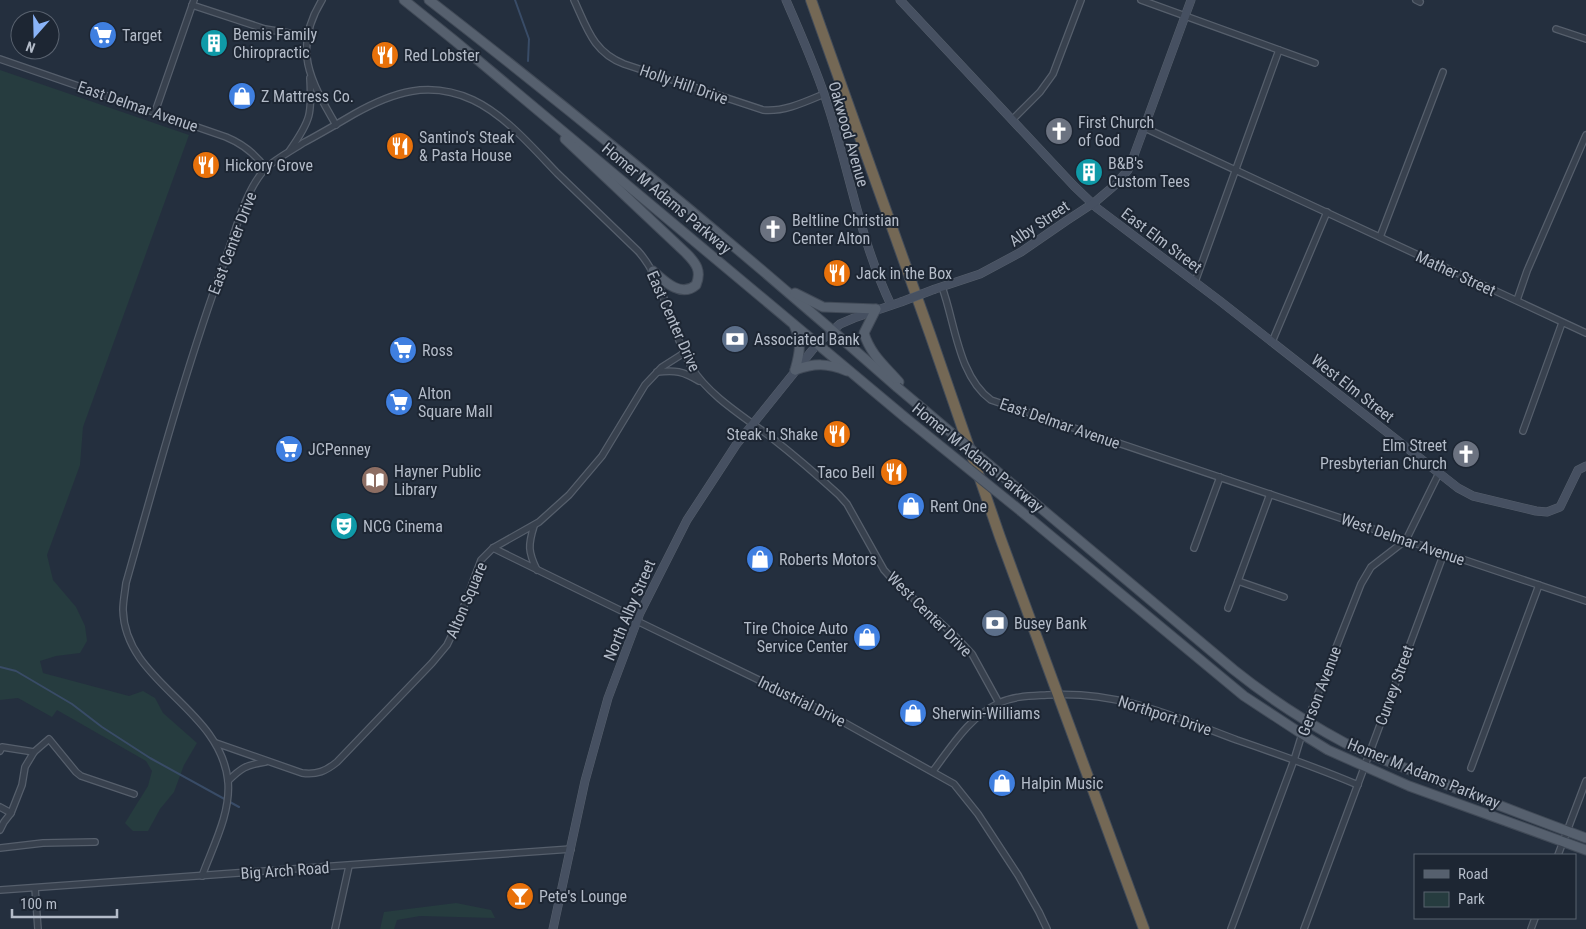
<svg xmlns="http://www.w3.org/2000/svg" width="1586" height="929" font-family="'Roboto Condensed',sans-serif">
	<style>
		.green { fill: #263c3f }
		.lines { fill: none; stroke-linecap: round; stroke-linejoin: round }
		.stream { stroke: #394c67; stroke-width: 2 }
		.street-casing { stroke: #565f6c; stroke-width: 8 }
		.secondary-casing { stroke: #565f6c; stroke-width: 9 }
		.primary-casing { stroke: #414a57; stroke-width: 11 }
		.highway-casing { stroke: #434c59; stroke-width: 12 }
		.street { stroke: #38414e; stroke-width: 5.5 }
		.secondary { stroke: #465061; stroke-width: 8 }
		.primary { stroke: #56606e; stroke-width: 9 }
		.highway { stroke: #746855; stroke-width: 10 }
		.secondary-bridge-casing { stroke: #565f6c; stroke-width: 9; stroke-linecap: butt }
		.primary-bridge-casing { stroke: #414a57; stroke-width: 11; stroke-linecap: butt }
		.secondary-bridge { stroke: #465061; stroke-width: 8 }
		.primary-bridge { stroke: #56606e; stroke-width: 9 }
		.labels { text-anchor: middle; stroke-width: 4; stroke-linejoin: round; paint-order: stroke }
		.poi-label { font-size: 16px; fill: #b4bcc9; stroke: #1d2633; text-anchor: start }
		.street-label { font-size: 16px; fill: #b4bcc9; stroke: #1d2633 }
	</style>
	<rect width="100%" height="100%" fill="#242f3e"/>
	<!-- green -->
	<g class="green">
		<polygon points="0,70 189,135 83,427 80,465 47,555 53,580 76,607 85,626 87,641 80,653 56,656 40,661 43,673 129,696 143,691 155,698 163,713 197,743 184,765 174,792 160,809 148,831 133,831 125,823 148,786 152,771 146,761 57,710 52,717 18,698 0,700"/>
		<polygon points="456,903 491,910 495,918 420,916 397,920 394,929 380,929 384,912"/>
	</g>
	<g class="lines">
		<!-- stream -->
		<g class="stream">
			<polyline points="515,0 529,39 528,61"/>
			<polyline points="0,667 16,671 72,704 102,727 150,758 239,807"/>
		</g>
		<!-- street casing -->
		<g class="street-casing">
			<g id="street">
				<path d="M 322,0 C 292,49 310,80 336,125"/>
				<path d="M 574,0 C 587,28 593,52 624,64 L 763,110 C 784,112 805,102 824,94"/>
				<polyline points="1141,0 1315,63"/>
				<polyline points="1416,0 1420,2"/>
				<polyline points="192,5 265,29 307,36"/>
				<polyline points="1556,29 1586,39"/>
				<path d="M 0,59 L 226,137 C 243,144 255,153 266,169"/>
				<polyline points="155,112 194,0"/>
				<polyline points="1012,120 1040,92 1053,74 1081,0"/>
				<polyline points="1145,128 1586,333"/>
				<path d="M 290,150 C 311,120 312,114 310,78"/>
				<polyline points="1380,237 1443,72"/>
				<polyline points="1195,282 1279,50"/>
				<path d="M 942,287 C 955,322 958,376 991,400 L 1586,601"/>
				<polyline points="1517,300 1527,271 1586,135"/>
				<polyline points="1272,342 1327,212"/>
				<path d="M 657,372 C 675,370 683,371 699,381"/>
				<polyline points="1523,431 1562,323"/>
				<path d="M 534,526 C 528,545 528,552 537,570"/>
				<polyline points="493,548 636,618 637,621 827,713 954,784 978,814 1018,875 1039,912 1047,929"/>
				<polyline points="1194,548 1220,477"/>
				<polyline points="1238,581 1284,597"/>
				<polyline points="1228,608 1270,494"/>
				<path d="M 216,743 L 302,773 C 317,775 326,771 337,762 L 432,663 L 447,645 L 458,622 L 481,560 L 493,548 L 539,522 L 569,495 L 602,456 L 645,385 L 662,367 L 684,353"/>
				<polyline points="0,751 2,747 34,752"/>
				<polyline points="1471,768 1539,585"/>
				<path d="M 933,771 C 952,746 969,717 999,703 C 1014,696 1030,696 1047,695 C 1117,690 1173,716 1237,740 C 1278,754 1318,768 1358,785"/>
				<path d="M 228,781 C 241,768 246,765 265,762"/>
				<polyline points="0,807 11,813"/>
				<polyline points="0,830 4,822 11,813 22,785 25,767 34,752 49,739 76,772 81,776 134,794"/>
				<polyline points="0,848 43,843 95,842"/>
				<polyline points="1558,855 1586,781"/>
				<path d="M 202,876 C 213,846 231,813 228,781 C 220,707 125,683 123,610 C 123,601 125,592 126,583 C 157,474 187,364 226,257 C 236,230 245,190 266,168 C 277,158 291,151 303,143 C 320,134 337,124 354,114 C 393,92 429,80 473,100 C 505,115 533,148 557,173 C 584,199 611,225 638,251 C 666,282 670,332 692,368 C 709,396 746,418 772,438 C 795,456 817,475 839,495 L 847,504 L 884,570 L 895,582 L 954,635 L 972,654 L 999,703"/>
				<polyline points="35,888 38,929"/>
				<polyline points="0,890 571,849"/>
				<polyline points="335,929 349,866"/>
				<polyline points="1231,929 1294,760 1302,734 1361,584 1371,567 1406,540 1439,473"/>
				<polyline points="1304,929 1444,553"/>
				<polyline points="1531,929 1535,918"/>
			</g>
		</g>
		<!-- secondary casing -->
		<g class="secondary-casing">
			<g id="secondary">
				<path d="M 786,0 C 801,35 817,70 828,106 C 850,173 860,240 891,305"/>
				<polyline points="900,0 1074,186 1097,208 1220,301 1458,488 1473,496 1536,511 1547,512 1560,507 1578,470 1586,466"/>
				<polyline points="935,289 980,274 1021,252 1066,221 1095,202 1115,185 1128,170 1133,158 1191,0"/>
				<polyline points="553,929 585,781 608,698 640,613 687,520 736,445 818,343 840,324 854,318 901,302"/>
			</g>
		</g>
		<!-- primary casing -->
		<g class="primary-casing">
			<g id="primary">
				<polyline points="404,0 455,41 907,419"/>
				<path d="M 429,0 C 589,124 745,253 897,387"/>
				<path d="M 565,139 L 686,253 C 696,263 702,271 696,285 C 681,298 664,281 653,271"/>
				<polyline points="795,293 823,307 876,309"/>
				<path d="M 876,309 L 864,333 C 870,354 885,366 899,382"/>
				<path d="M 794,325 C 802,343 800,352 795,370"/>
				<path d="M 795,370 C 815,363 827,363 847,371"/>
				<path d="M 1012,484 L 1234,670 C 1269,698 1306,722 1345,743 C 1370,755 1397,765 1423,775 C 1477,797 1531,818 1586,838"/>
				<polyline points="1022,512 1244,696 1302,734 1328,750 1409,786 1586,850"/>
			</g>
		</g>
		<!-- highway casing -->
		<g class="highway-casing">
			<polyline id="highway" points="811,0 930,334 1000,537 1144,929"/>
		</g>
		<!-- street -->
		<use href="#street" class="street"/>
		<!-- secondary -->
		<use href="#secondary" class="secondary"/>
		<!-- primary -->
		<use href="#primary" class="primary"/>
		<!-- highway -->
		<use href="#highway" class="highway"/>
		<!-- secondary-bridge casing -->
		<g class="secondary-bridge-casing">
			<polyline id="secondary-bridge" points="901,302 935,289"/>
		</g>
		<!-- primary-bridge casing -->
		<g class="primary-bridge-casing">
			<g id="primary-bridge">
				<polyline points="897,387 1012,484"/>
				<polyline points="907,419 1022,512"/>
			</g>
		</g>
		<!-- secondary-bridge -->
		<use href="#secondary-bridge" class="secondary-bridge"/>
		<!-- primary-bridge -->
		<use href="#primary-bridge" class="primary-bridge"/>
	</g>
	<!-- icons -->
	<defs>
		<g id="supermarket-disc" transform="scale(1.4375)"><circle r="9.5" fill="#3f7fe0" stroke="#1d2633"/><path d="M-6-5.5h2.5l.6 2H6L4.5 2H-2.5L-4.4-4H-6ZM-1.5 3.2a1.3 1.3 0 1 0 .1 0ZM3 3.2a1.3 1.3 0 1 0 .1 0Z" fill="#fff"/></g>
		<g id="building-disc" transform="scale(1.4375)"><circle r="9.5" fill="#0f9aa8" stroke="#1d2633"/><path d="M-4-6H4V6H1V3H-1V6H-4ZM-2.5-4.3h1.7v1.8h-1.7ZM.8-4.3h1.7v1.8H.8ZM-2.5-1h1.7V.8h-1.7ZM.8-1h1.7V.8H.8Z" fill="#fff"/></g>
		<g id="restaurant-disc" transform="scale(1.4375)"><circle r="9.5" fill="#e8710a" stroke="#1d2633"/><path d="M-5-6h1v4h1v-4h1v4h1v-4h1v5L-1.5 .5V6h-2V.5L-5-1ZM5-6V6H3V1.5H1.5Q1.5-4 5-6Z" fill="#fff"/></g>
		<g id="shop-disc" transform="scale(1.4375)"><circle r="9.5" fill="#3f7fe0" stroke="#1d2633"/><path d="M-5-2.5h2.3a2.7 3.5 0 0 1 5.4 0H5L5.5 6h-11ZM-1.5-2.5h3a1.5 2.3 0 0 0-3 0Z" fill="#fff"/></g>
		<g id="church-disc" transform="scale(1.4375)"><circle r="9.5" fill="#6b7280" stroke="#1d2633"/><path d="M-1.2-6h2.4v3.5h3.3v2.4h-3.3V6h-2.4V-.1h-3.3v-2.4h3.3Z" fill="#fff"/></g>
		<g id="bank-disc" transform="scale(1.4375)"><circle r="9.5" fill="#5c6f8a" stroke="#1d2633"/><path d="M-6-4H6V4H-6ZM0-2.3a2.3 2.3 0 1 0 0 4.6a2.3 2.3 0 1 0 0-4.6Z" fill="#fff"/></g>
		<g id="library-disc" transform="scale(1.4375)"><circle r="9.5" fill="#8d6e63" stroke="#1d2633"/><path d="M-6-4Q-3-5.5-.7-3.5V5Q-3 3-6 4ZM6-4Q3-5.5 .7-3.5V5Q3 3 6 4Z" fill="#fff"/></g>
		<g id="theatre-disc" transform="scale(1.4375)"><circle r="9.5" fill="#0f9aa8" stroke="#1d2633"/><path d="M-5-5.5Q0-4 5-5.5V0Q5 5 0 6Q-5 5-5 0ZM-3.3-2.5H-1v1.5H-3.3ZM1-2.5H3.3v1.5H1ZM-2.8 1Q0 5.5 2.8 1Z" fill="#fff"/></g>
		<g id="bar-disc" transform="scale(1.4375)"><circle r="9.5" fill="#e8710a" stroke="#1d2633"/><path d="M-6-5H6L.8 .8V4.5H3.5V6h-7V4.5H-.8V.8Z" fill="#fff"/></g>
	</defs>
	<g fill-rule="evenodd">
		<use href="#supermarket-disc" x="103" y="35"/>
		<use href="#building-disc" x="214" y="43"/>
		<use href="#restaurant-disc" x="385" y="55"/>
		<use href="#shop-disc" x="242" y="96"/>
		<use href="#church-disc" x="1059" y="131"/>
		<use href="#restaurant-disc" x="400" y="146"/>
		<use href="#restaurant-disc" x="206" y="165"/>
		<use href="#building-disc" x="1089" y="172"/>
		<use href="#church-disc" x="773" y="229"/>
		<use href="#restaurant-disc" x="837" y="273"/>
		<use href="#bank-disc" x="735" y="339"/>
		<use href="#supermarket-disc" x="403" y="350"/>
		<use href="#supermarket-disc" x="399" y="402"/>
		<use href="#restaurant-disc" x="837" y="434"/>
		<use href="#supermarket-disc" x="289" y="449"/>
		<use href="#church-disc" x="1466" y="454"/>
		<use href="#restaurant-disc" x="894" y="472"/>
		<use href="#library-disc" x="375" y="480"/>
		<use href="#shop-disc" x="911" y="506"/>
		<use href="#theatre-disc" x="344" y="526"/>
		<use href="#shop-disc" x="760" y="559"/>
		<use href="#bank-disc" x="995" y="623"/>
		<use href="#shop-disc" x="867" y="637"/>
		<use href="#shop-disc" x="913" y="713"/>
		<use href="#shop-disc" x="1002" y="783"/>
		<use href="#bar-disc" x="520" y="896"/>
	</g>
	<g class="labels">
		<!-- poi labels -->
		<g class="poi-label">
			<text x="233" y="40">Bemis Family<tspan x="233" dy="18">Chiropractic</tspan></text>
			<text x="122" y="41">Target</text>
			<text x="404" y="61">Red Lobster</text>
			<text x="261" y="102">Z Mattress Co.</text>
			<text x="1078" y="128">First Church<tspan x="1078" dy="18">of God</tspan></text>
			<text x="419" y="143">Santino's Steak<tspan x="419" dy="18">&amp; Pasta House</tspan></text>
			<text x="1108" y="169">B&amp;B's<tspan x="1108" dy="18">Custom Tees</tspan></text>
			<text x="225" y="171">Hickory Grove</text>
			<text x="792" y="226">Beltline Christian<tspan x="792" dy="18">Center Alton</tspan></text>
			<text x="856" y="279">Jack in the Box</text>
			<text x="754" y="345">Associated Bank</text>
			<text x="422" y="356">Ross</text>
			<text x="418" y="399">Alton<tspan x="418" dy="18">Square Mall</tspan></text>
			<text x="818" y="440" text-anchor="end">Steak 'n Shake</text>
			<text x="1447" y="451" text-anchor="end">Elm Street<tspan x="1447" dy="18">Presbyterian Church</tspan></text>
			<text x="308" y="455">JCPenney</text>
			<text x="394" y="477">Hayner Public<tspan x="394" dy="18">Library</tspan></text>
			<text x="875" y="478" text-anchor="end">Taco Bell</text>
			<text x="930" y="512">Rent One</text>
			<text x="363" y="532">NCG Cinema</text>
			<text x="779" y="565">Roberts Motors</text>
			<text x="1014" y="629">Busey Bank</text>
			<text x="848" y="634" text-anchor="end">Tire Choice Auto<tspan x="848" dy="18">Service Center</tspan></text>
			<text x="932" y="719">Sherwin-Williams</text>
			<text x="1021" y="789">Halpin Music</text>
			<text x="539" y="902">Pete's Lounge</text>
		</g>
		<!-- street labels -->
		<g class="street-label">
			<text transform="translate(684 84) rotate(19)" y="6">Holly Hill Drive</text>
			<text transform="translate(138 106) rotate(19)" y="6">East Delmar Avenue</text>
			<text transform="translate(849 134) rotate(74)" y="6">Oakwood Avenue</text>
			<text transform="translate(667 198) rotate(40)" y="6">Homer M Adams Parkway</text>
			<text transform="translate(1039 223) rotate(-34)" y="6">Alby Street</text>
			<text transform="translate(1162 240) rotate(37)" y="6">East Elm Street</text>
			<text transform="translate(232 243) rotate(-69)" y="6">East Center Drive</text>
			<text transform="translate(1456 273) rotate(25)" y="6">Mather Street</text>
			<text transform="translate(674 321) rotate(66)" y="6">East Center Drive</text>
			<text transform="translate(1353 388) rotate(38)" y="6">West Elm Street</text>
			<text transform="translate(1060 423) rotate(19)" y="6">East Delmar Avenue</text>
			<text transform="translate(978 457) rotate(39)" y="6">Homer M Adams Parkway</text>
			<text transform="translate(1403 539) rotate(19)" y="6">West Delmar Avenue</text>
			<text transform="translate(466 600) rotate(-67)" y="6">Alton Square</text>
			<text transform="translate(629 610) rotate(-67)" y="6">North Alby Street</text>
			<text transform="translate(930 614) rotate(45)" y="6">West Center Drive</text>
			<text transform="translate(1394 685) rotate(-70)" y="6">Curvey Street</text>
			<text transform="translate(1319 691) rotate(-69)" y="6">Gerson Avenue</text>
			<text transform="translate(802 701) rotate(26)" y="6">Industrial Drive</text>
			<text transform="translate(1165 715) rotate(18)" y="6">Northport Drive</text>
			<text transform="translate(1424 773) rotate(22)" y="6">Homer M Adams Parkway</text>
			<text transform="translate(285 870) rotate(-4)" y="6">Big Arch Road</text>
		</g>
	</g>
	<!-- legend -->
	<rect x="1414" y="854" width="162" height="65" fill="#1d2633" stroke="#59626f"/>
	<rect x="1424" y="870" width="25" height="8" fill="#56606e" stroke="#59626f"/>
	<text x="1458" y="879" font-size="15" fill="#b4bcc9">Road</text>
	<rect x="1424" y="892" width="25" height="15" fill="#263c3f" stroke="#59626f"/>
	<text x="1458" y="904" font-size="15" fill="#b4bcc9">Park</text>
	<!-- north arrow -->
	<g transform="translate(35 35) rotate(200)"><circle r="24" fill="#1d2633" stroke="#59626f"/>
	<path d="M0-4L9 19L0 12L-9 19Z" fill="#8ab4f8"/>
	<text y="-8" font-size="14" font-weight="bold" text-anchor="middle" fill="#b4bcc9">N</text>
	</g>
	<!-- scale -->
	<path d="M12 909v8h105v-8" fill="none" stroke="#b4bcc9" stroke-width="2.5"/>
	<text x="20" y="909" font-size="15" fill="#b4bcc9" stroke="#1d2633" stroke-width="4" paint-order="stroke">100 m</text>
</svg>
